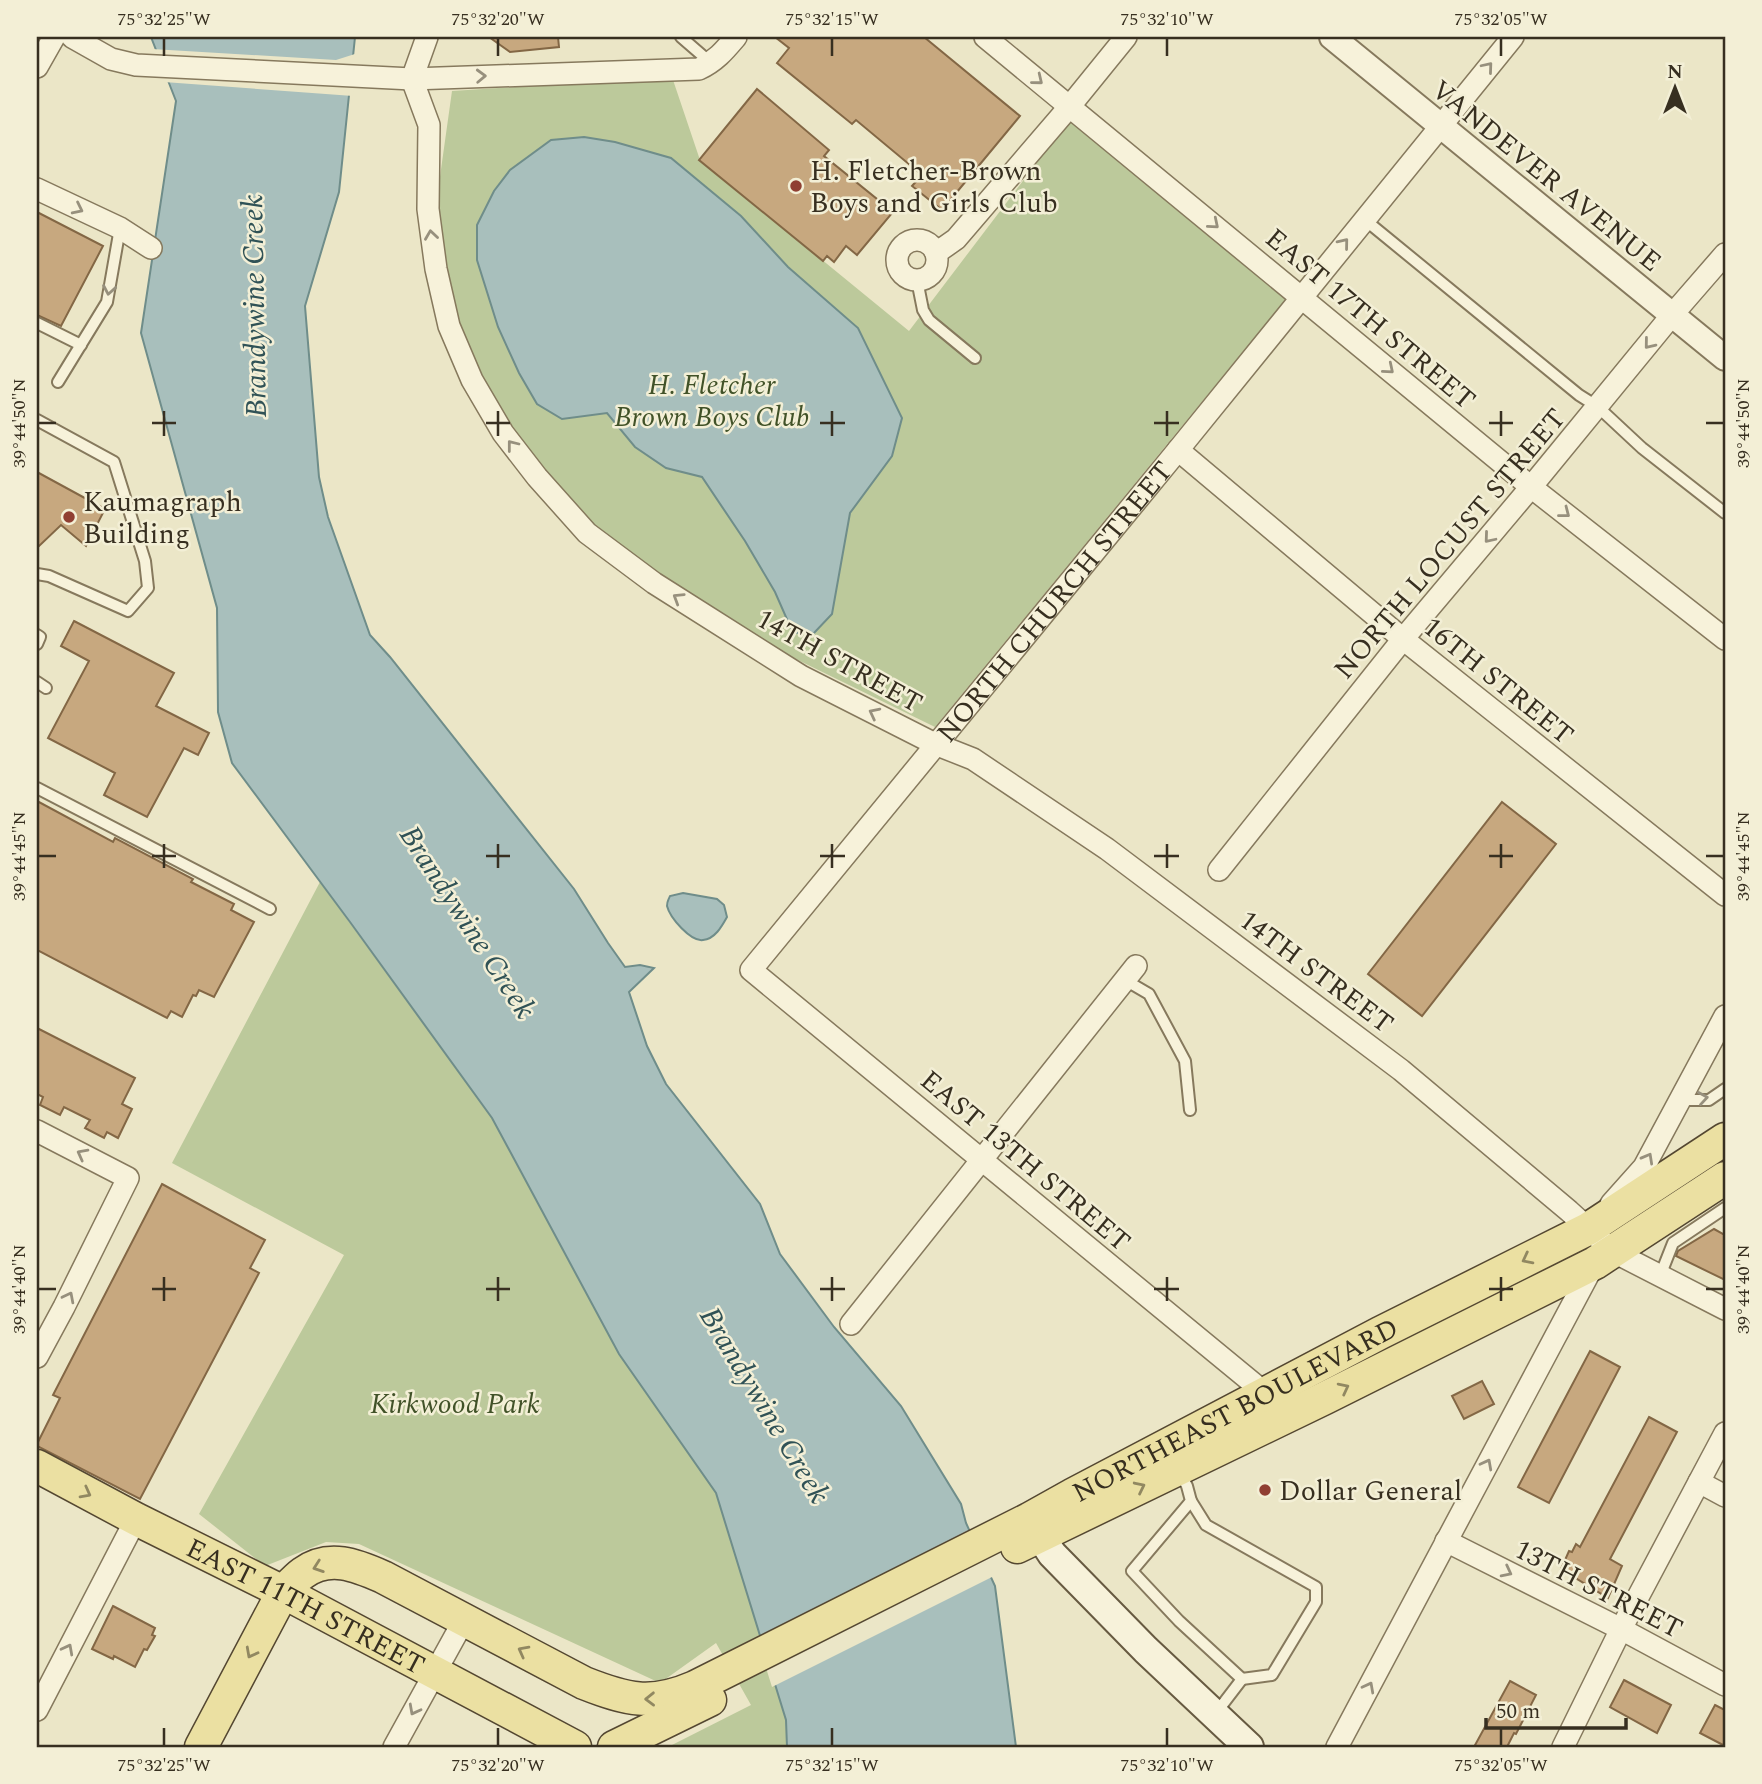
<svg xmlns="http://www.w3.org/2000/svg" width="1762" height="1784" font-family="Spectral,serif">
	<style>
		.green { fill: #bcc99b }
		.water { fill: #a8bfbc; stroke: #6f8d8a; stroke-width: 2 }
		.pier { fill: #ebe6c7 }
		.building { fill: #c7a87f; stroke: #836745; stroke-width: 2 }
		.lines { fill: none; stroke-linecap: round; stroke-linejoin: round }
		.service-casing { stroke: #86795d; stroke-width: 14 }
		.minor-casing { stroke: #86795d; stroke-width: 24 }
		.tertiary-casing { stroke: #86795d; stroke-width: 28 }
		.secondary-casing { stroke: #675a41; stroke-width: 32 }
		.primary-casing { stroke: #544731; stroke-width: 35 }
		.service { stroke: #f7f2da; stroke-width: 10 }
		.minor { stroke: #f7f2da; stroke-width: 21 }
		.tertiary { stroke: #f7f2da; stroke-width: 24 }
		.secondary { stroke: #f7f2da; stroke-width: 28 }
		.primary { stroke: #ebe0a2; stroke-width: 32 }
		.oneway { stroke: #97907d }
		.oneway2 { stroke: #918861 }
		.ticks { fill: none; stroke: #372f20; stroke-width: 2.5 }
		.poi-dot { fill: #903f32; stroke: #f3efd6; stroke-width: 2.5 }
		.labels { text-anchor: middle; stroke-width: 5; stroke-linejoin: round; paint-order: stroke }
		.poi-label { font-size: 28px; fill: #372f20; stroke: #f3efd6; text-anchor: start }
		.street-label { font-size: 28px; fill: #372f20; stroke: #f3efd6 }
		.park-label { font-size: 28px; font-style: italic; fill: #415228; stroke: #f3efd6 }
		.water-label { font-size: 30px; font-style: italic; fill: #305256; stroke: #f3efd6 }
		.neatline { fill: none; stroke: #372f20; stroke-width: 2.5 }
		.ticks-label { font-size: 18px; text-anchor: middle; fill: #372f20 }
	</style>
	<rect width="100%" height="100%" fill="#ebe6c7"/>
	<!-- green -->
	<g class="green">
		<polygon points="672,77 700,160 909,331 1070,119 1288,297 935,727 755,639 593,537 491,413 456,325 436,205 452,91"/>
		<polygon points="320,882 492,1118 619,1354 716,1493 786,1720 787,1747 668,1747 751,1705 716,1643 660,1683 359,1544 326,1542 265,1566 199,1514 344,1255 172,1163"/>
	</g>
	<!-- water -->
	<g class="water">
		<polygon points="151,37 355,37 339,192 305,306 319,477 328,517 370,635 390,657 574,889 608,943 625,967 640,965 654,968 629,992 647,1046 666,1084 760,1204 780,1254 834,1327 901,1406 961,1504 966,1523 995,1586 1016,1747 787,1747 786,1720 716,1493 619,1354 492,1118 350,922 232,763 218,712 217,608 141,333 176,101"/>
		<polygon points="584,137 615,142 671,158 741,216 788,267 858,328 902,418 892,456 850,513 832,614 814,633 793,633 775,592 745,541 702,477 666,468 635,447 607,413 562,419 537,404 519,373 498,327 477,260 477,225 494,191 510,170 551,140"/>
		<path d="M 683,893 L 717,899 L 724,905 L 727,917 C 722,926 715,939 703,940 C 691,942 670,918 667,906 C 667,901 668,901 670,896 Z"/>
	</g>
	<!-- pier -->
	<g class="pier">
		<polygon points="152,49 336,60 358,53 353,96 164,82"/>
		<polygon points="973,1531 994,1576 772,1687 757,1639"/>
	</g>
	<!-- building -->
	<g class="building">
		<polygon points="489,37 558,37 559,47 510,52"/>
		<polygon points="775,37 924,37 1020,116 942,210 912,186 922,175 856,120 852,124 777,63 789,48"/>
		<polygon points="757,89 829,150 824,156 893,212 857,255 846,246 834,262 827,256 823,261 699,160"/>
		<polygon points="37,212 103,246 61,326 37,315"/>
		<polygon points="37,472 105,509 86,546 61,525 37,548"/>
		<polygon points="74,621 174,673 156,706 209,733 198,755 184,748 147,817 104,795 115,773 48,738 89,661 61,646"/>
		<polygon points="37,801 113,842 115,838 193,879 191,882 234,904 231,910 254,922 214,997 199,990 196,996 193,995 182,1017 171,1011 167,1018 37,950"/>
		<polygon points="1502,802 1556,844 1422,1016 1368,974"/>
		<polygon points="37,1028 135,1078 122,1104 132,1109 118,1138 107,1132 104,1138 85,1128 90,1120 64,1107 60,1115 40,1105 43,1097 37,1094"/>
		<polygon points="162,1184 265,1240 250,1268 259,1273 140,1499 37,1446 37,1444 60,1398 53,1395"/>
		<polygon points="1714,1229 1725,1235 1725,1280 1676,1256 1678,1251"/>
		<polygon points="1590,1351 1620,1367 1549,1503 1518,1487"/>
		<polygon points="1482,1381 1494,1404 1464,1419 1452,1396"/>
		<polygon points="1649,1417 1677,1432 1610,1559 1622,1566 1608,1598 1561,1569 1569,1551 1572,1552 1576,1544 1580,1547"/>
		<polygon points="113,1606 155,1628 152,1635 155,1636 147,1650 144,1649 135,1667 114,1656 113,1659 92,1649"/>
		<polygon points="1624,1680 1671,1705 1657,1733 1610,1707"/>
		<polygon points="1510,1681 1536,1695 1516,1734 1514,1733 1507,1747 1474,1747"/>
		<polygon points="1715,1705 1725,1710 1725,1746 1700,1733"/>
	</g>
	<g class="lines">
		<!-- service casing -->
		<g class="service-casing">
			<g id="service">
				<polyline points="681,37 711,63"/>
				<polyline points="1364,219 1579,395 1598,407 1642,448 1725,513"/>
				<polyline points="917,280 923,310 929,320 975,358"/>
				<polyline points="37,323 81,345"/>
				<polyline points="58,382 107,302 120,228"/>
				<polyline points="37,420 114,462 145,561 148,588 128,611 49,576 37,574"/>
				<polyline points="37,635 40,637 37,644"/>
				<polyline points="37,682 46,688"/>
				<polyline points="37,788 270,909"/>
				<polyline points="1125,980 1149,994 1185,1061 1190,1110"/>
				<polyline points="1679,1100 1709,1100 1725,1089"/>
				<polyline points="1660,1276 1673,1243 1725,1208"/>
				<polyline points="1179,1471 1187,1486 1191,1501 1132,1571 1179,1621 1242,1679 1216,1713"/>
				<polyline points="1191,1501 1206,1525 1316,1587 1316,1602 1272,1675 1242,1679"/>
			</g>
		</g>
		<!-- minor casing -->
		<g class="minor-casing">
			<g id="minor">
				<path d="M 72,37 L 111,59 L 136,65 L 412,79 L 699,69 C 716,61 725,50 736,37"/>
				<polyline points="985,37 1531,487 1725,639"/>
				<polyline points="37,67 54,37"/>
				<polyline points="412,79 429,125 428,209 436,269 449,326 472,380 503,433 537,477 587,533 654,583 801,676 935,744 973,759 1107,849 1401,1070 1569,1211 1614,1252 1725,1309"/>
				<polyline points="412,79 427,37"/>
				<polyline points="37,189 120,228 151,248"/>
				<circle cx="917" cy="260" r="20"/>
				<polyline points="936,253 956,239 1070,106 1126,37"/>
				<polyline points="1178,450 1403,639 1725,895"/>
				<polyline points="1219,870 1403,639 1531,487 1672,315 1725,254"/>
				<polyline points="37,1131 128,1178 64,1307 37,1357"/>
				<polyline points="1611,1204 1644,1167 1725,1016"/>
				<polyline points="851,1324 1136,966"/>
				<path id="s1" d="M 1265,1393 L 751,970 L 1178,450 L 1513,37"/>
				<polyline points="1699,1482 1725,1496"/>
				<polyline points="1446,1541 1621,1629 1725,1685"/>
				<polyline points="37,1710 136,1519"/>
				<polyline points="394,1747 464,1620"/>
				<polyline points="1337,1747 1594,1264"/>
				<polyline points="1563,1747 1621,1629 1725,1433"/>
			</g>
		</g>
		<!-- tertiary casing -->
		<g class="tertiary-casing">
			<polyline id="tertiary" points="1332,37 1725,358"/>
		</g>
		<!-- secondary casing -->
		<g class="secondary-casing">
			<polyline id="secondary" points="1029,1519 1052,1554 1146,1650 1249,1747"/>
		</g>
		<!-- primary casing -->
		<g class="primary-casing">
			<g id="primary">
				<path id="s2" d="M 37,1466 L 136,1519 L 283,1592 L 575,1747"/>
				<polyline points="1017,1547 1325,1398 1595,1263 1725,1178"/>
				<path id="s3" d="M 201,1747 L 283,1592 C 289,1586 296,1578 303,1573 C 329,1554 356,1565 383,1577 L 584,1683 C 627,1700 651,1706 695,1687 L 1029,1519 L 1072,1495 L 1380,1333 L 1588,1229 L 1725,1139"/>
				<polyline points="614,1747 710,1700"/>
			</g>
		</g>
		<!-- service -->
		<use href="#service" class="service"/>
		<!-- minor -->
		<use href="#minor" class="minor"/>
		<!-- tertiary -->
		<use href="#tertiary" class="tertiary"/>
		<!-- secondary -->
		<use href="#secondary" class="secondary"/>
		<!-- primary -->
		<use href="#primary" class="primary"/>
	</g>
	<!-- one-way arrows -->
	<defs><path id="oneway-chevron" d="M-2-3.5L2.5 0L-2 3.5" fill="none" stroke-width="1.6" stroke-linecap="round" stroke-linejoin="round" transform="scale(1.75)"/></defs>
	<g class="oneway">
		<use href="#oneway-chevron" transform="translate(1488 67) rotate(-50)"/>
		<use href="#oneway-chevron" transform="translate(481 76) rotate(-2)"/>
		<use href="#oneway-chevron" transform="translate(1038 80) rotate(39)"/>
		<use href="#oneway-chevron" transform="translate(78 209) rotate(26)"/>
		<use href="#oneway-chevron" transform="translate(1214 224) rotate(40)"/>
		<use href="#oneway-chevron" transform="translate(431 235) rotate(-98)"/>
		<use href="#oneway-chevron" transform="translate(1344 243) rotate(-51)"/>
		<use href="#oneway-chevron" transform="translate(109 290) rotate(100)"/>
		<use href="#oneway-chevron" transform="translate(1649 344) rotate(129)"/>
		<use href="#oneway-chevron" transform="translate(1389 369) rotate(40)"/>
		<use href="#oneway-chevron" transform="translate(512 445) rotate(-128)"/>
		<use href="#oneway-chevron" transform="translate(1565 513) rotate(38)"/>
		<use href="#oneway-chevron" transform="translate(1489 538) rotate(130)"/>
		<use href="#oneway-chevron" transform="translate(678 598) rotate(-148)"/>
		<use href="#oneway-chevron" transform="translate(874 713) rotate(-153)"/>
		<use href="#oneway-chevron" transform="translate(1703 1098) rotate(-9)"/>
		<use href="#oneway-chevron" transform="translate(82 1154) rotate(-152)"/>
		<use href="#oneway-chevron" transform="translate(1648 1158) rotate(-61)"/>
		<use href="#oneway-chevron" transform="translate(69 1297) rotate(-63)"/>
		<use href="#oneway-chevron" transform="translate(1487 1464) rotate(-62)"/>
		<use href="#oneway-chevron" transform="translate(1507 1572) rotate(27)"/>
		<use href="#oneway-chevron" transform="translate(68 1649) rotate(-62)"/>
		<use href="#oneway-chevron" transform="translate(1369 1687) rotate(-62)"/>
		<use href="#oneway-chevron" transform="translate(414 1710) rotate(118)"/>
	</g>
	<g class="oneway2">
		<use href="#oneway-chevron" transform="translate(1527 1259) rotate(153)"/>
		<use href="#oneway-chevron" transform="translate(1344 1388) rotate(-27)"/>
		<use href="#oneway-chevron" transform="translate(1140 1487) rotate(-26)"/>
		<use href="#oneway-chevron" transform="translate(86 1493) rotate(28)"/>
		<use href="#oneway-chevron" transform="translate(318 1567) rotate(161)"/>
		<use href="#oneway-chevron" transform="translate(523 1651) rotate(-152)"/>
		<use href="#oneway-chevron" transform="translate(251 1653) rotate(118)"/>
		<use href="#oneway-chevron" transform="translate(650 1699) rotate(179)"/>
	</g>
	<!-- ticks -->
	<path class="ticks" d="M 164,38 L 164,56M 498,38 L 498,56M 832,38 L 832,56M 1167,38 L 1167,56M 1501,38 L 1501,56M 164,411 L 164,436M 498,411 L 498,436M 832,411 L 832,436M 1167,411 L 1167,436M 1501,411 L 1501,436M 38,423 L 56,423M 152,423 L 176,423M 486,423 L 510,423M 820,423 L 845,423M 1154,423 L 1179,423M 1489,423 L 1513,423M 1706,423 L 1724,423M 164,844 L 164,868M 498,844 L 498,868M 832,844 L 832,868M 1167,844 L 1167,868M 1501,844 L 1501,868M 38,856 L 56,856M 152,856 L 176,856M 486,856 L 510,856M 820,856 L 845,856M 1154,856 L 1179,856M 1489,856 L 1513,856M 1706,856 L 1724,856M 164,1277 L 164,1301M 498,1277 L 498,1301M 832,1277 L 832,1301M 1167,1277 L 1167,1301M 1501,1277 L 1501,1301M 38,1289 L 56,1289M 152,1289 L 176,1289M 486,1289 L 510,1289M 820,1289 L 845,1289M 1154,1289 L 1179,1289M 1489,1289 L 1513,1289M 1706,1289 L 1724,1289M 164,1728 L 164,1746M 498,1728 L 498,1746M 832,1728 L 832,1746M 1167,1728 L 1167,1746M 1501,1728 L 1501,1746"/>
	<!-- markers -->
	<g class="poi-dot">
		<circle cx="796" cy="186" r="7"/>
		<circle cx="69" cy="517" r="7"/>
		<circle cx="1265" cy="1490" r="7"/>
	</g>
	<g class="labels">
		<!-- poi labels -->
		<g class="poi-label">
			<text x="810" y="180">H. Fletcher-Brown<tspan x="810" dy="32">Boys and Girls Club</tspan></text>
			<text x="83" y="511">Kaumagraph<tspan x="83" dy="32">Building</tspan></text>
			<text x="1279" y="1500">Dollar General</text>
		</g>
		<!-- street labels -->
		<g class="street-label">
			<text transform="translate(1547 175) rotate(39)" y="10">VANDEVER AVENUE</text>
			<text transform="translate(1371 318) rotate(40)" y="10">EAST 17TH STREET</text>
			<text transform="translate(1449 543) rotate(-50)" y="10">NORTH LOCUST STREET</text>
			<text dy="10" stroke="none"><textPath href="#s1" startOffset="1143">NORTH CHURCH STREET</textPath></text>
			<text transform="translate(840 660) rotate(29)" y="10">14TH STREET</text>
			<text transform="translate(1499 680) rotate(39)" y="10">16TH STREET</text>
			<text transform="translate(1317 971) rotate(37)" y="10">14TH STREET</text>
			<text transform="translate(1026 1160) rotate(40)" y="10">EAST 13TH STREET</text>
			<text dy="10" stroke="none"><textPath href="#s3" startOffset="1237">NORTHEAST BOULEVARD</textPath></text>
			<text transform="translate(1599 1588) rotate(27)" y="10">13TH STREET</text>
			<text dy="10" stroke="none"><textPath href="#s2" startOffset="303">EAST 11TH STREET</textPath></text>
		</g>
		<!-- park labels -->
		<g class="park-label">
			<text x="712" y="394">H. Fletcher<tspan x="712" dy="32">Brown Boys Club</tspan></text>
			<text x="455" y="1413">Kirkwood Park</text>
		</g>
		<!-- water labels -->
		<g class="water-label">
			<text transform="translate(254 306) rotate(-91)" y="10">Brandywine Creek</text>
			<text transform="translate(468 922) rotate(57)" y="10">Brandywine Creek</text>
			<text transform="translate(765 1405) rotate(59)" y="10">Brandywine Creek</text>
		</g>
	</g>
	<!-- border -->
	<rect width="1762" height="1784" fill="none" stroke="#f3efd6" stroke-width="77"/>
	<!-- north arrow -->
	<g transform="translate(1675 88)" stroke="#f3efd6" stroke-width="5" paint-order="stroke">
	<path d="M0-5L12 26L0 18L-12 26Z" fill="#372f20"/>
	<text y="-10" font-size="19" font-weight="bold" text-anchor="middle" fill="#372f20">N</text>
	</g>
	<!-- scale -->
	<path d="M1486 1718v10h140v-10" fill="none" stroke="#372f20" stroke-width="3.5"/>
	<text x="1496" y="1718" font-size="21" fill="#372f20" stroke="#f3efd6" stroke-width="5" paint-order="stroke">50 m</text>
	<rect x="38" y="38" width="1686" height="1708" class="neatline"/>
	<g class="ticks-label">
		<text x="164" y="25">75°32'25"W</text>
		<text x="498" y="25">75°32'20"W</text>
		<text x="832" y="25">75°32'15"W</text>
		<text x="1167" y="25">75°32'10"W</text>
		<text x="1501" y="25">75°32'05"W</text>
		<text transform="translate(19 423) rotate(-90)" y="6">39°44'50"N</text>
		<text transform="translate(1743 423) rotate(-90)" y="6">39°44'50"N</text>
		<text transform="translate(19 856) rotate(-90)" y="6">39°44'45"N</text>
		<text transform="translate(1743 856) rotate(-90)" y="6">39°44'45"N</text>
		<text transform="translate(19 1289) rotate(-90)" y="6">39°44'40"N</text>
		<text transform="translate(1743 1289) rotate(-90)" y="6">39°44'40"N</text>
		<text x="164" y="1771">75°32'25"W</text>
		<text x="498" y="1771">75°32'20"W</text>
		<text x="832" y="1771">75°32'15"W</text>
		<text x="1167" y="1771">75°32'10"W</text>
		<text x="1501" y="1771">75°32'05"W</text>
	</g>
</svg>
